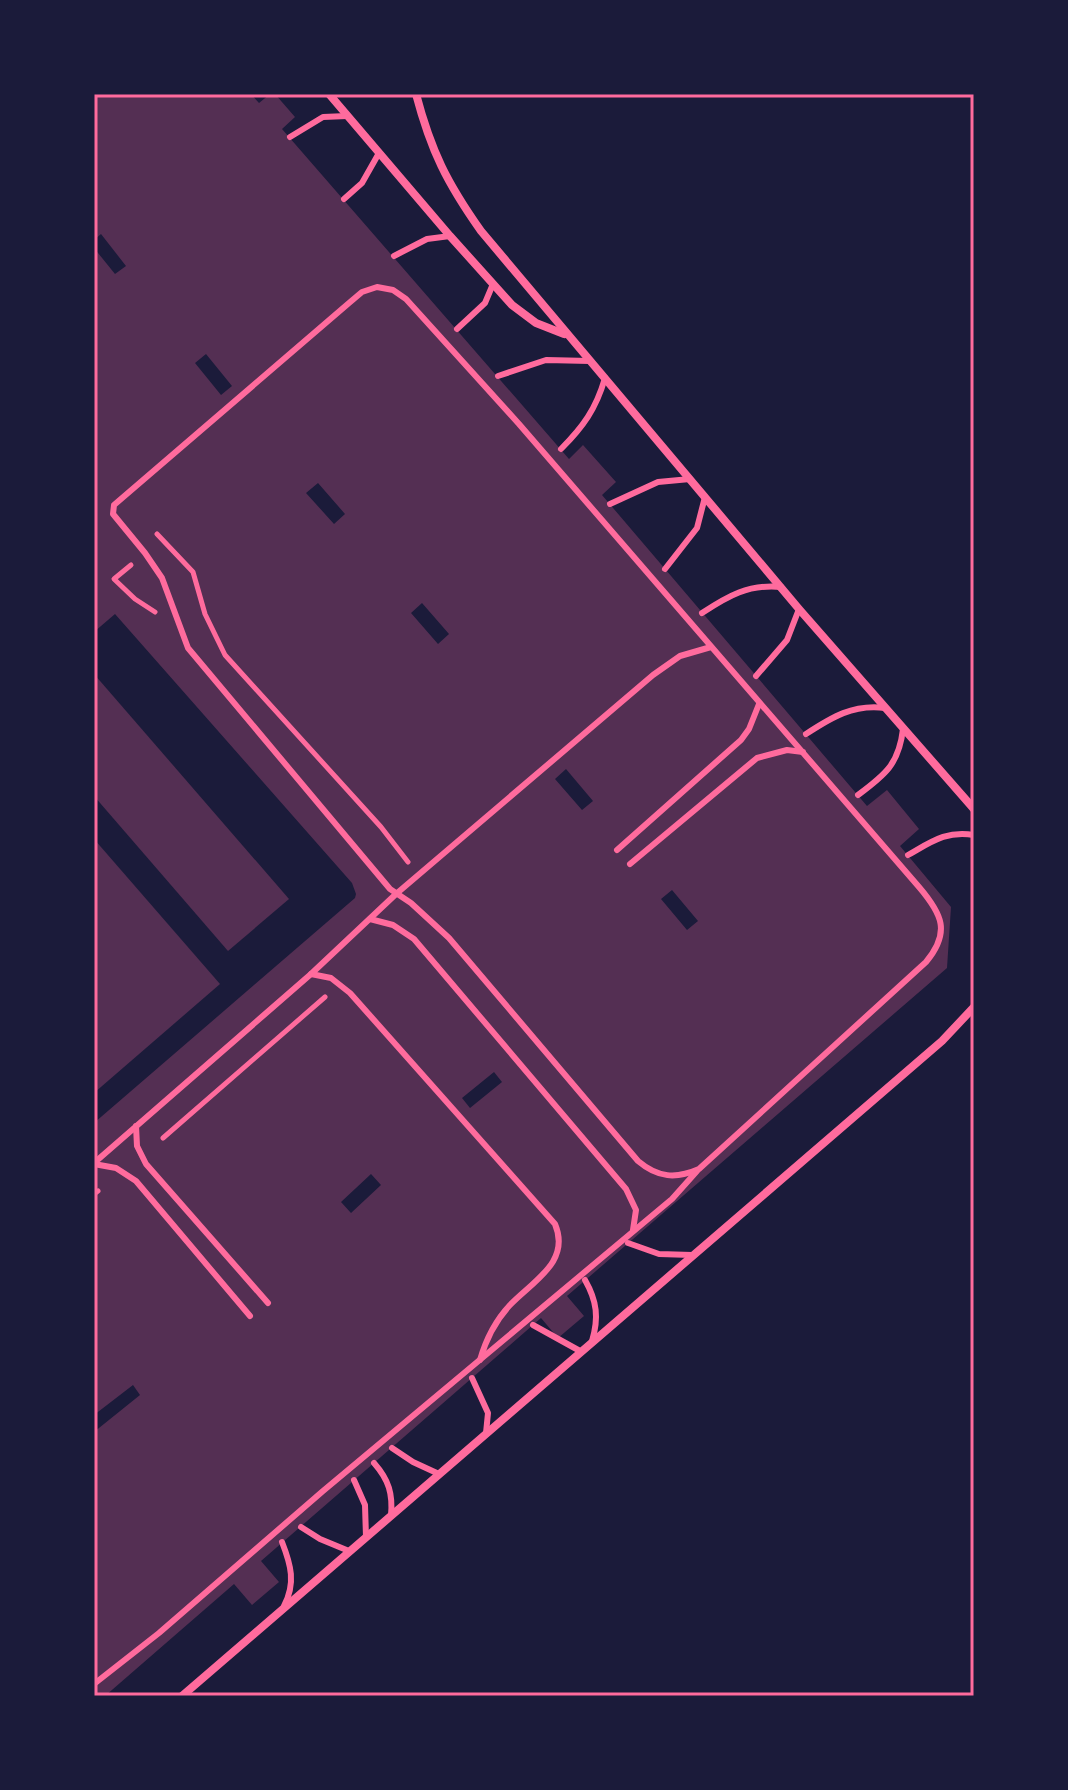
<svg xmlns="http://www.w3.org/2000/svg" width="1068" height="1790" font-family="'Roboto Condensed',sans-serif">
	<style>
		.building { fill: #542f53; fill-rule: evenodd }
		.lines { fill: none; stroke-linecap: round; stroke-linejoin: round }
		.path { stroke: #ff6b9d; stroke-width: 5 }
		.service { stroke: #ff6b9d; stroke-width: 6 }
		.minor { stroke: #ff6b9d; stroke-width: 8 }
		.neatline { fill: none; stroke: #ff6b9d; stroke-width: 3 }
	</style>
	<rect width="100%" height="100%" fill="#1b1b3a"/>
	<!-- building -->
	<g class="building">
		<path d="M 94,94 L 251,94 L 259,103 L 270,94 L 275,94 L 295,117 L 282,129 L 569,459 L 583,445 L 616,482 L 602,495 L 867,806 L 887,790 L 919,829 L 900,846 L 951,907 L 947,968 L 567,1296 L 584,1316 L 558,1338 L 541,1318 L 261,1561 L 279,1582 L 252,1605 L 234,1584 L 105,1696 L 94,1696 L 94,1432 L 140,1395 L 133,1385 L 94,1415 L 94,1123 L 355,898 L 356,894 L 352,883 L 115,614 L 94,632 L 94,248 L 115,274 L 126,266 L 101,234 L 94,240 ZM 206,354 L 232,386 L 221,395 L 195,363 ZM 318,483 L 345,514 L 334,524 L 306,493 ZM 422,603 L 449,634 L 438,644 L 411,613 ZM 566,769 L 593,801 L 582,810 L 555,779 ZM 672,890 L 698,921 L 687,930 L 661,899 ZM 494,1072 L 502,1082 L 470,1108 L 462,1098 ZM 371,1174 L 381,1185 L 351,1213 L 341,1202 Z"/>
		<polygon points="94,674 289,899 228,951 94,796"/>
		<polygon points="94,839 220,984 94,1093"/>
	</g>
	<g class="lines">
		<!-- path -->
		<g class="path">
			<polyline points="157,534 193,572 205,614 225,655 381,827 408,862"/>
			<polyline points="131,565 114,579 135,599 155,612"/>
			<polyline points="163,1138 325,997"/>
			<polyline points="94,1194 98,1191"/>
		</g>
		<!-- service -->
		<g class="service">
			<polyline points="290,137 323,117 347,116"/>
			<polyline points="344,199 362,183 379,153"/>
			<polyline points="394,256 427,239 450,236"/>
			<path d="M 377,287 L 393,290 L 406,299 L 519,424 L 919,887 C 942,914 951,932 926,962 L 699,1169 C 676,1179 658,1178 638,1161 L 449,938 L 411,903 L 390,889 L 188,648 L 162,578 L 145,553 L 113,514 L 114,505 L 349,303 L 362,292 Z"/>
			<polyline points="457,329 485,303 493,284"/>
			<polyline points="498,376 546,360 590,361"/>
			<path d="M 561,449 C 583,427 596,409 605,378"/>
			<polyline points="610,504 658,482 690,479"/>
			<polyline points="665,569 697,528 705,497"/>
			<path d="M 702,613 C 728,596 748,584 781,587"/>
			<polyline points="756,676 787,640 799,609"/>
			<path d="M 806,734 C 832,717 853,704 885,708"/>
			<path d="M 858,795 C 885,775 899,764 903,729"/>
			<polyline points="617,850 741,740 749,729 759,704"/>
			<path d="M 908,855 C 931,842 947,830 974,835"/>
			<polyline points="630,864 757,758 787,750 803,752"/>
			<polyline points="370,919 393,925 414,939 626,1189 636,1210 633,1230"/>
			<path d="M 311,974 L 331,978 L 350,993 L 555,1224 C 571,1262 533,1281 510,1305 C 495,1321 486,1339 480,1360"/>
			<polyline points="136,1126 137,1146 146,1164 268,1303"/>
			<polyline points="94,1163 311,974 396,894 653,675 680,656 711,647"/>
			<polyline points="94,1164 116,1168 136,1181 250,1316"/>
			<polyline points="628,1243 659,1254 692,1255"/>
			<path d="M 585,1280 C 597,1301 599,1318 592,1341"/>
			<polyline points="533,1325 580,1351"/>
			<polyline points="472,1378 488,1413 486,1433"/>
			<polyline points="392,1448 413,1462 439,1474"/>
			<path d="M 374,1463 C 389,1480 393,1494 391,1516"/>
			<polyline points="354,1480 365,1505 366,1537"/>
			<polyline points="301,1527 320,1539 349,1551"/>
			<path d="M 282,1542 C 291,1565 296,1583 284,1606"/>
			<polyline points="94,1684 159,1633 323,1491 672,1199 697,1171"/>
		</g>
		<!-- minor -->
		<g class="minor">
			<polyline points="329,94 450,236 512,305 536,323 564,334"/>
			<path d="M 416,94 C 431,151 447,183 481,231 L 799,609 L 974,809"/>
			<polyline points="182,1696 942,1041 974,1007"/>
		</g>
	</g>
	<!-- border -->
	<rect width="1068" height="1790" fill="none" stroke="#1b1b3a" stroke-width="192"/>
	<rect x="96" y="96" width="876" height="1598" class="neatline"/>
</svg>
